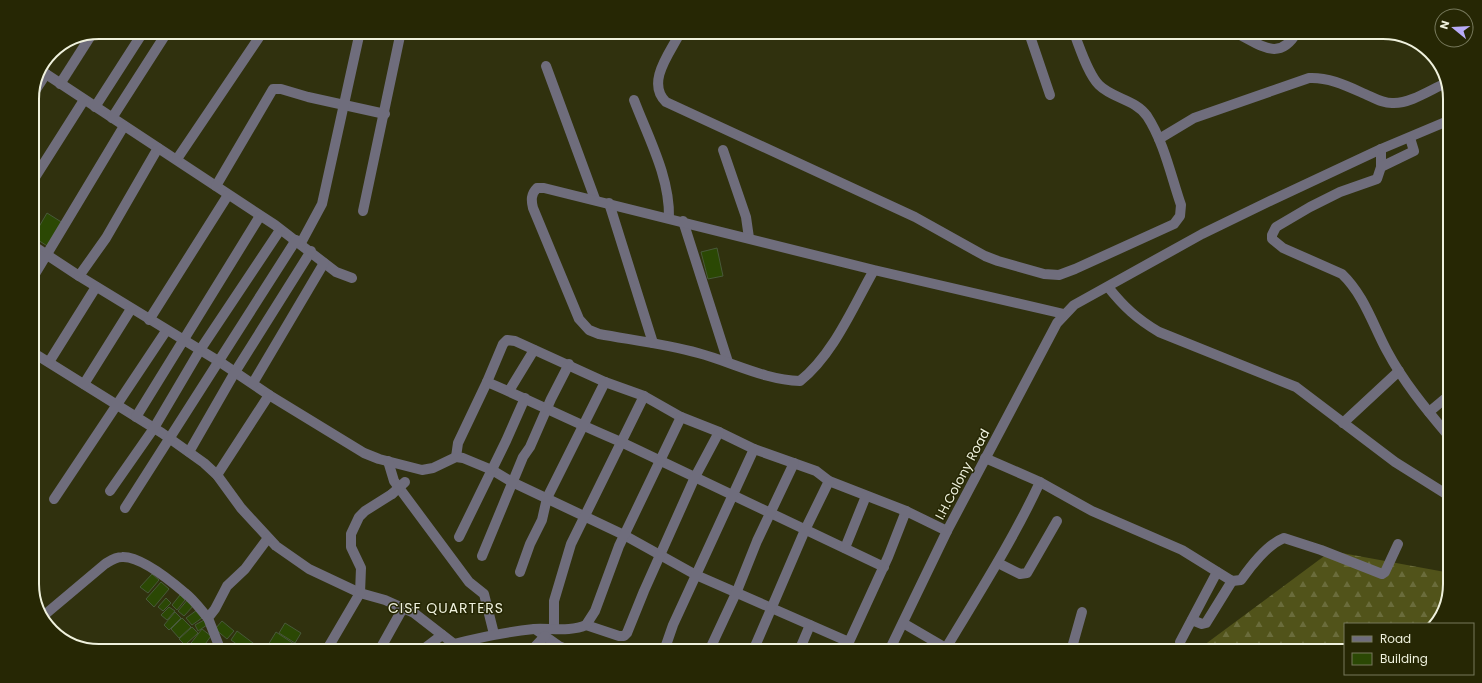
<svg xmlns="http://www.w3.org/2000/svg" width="1482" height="683" font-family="Poppins,sans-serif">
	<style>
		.forest { fill: url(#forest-firs) }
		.building { fill: #2b4804; stroke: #48593a }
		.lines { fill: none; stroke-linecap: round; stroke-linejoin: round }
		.minor { stroke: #6f6d7c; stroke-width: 10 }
		.minor-bridge { stroke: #6f6d7c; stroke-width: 10 }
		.labels { text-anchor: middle; stroke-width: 3; stroke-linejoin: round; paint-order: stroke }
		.street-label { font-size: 13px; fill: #eff1dd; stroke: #262704 }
		.neighbourhood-label { font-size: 14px; letter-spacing: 1px; fill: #eff1dd; stroke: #262704 }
		.rim { fill: none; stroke: #eff1dd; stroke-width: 2 }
	</style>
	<defs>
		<pattern id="forest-firs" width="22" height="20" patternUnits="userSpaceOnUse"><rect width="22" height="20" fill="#51531a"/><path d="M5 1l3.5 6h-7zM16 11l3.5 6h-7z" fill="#6a6c3b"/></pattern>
	</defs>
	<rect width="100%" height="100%" fill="#30310e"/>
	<!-- forest -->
	<polygon class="forest" points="1331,551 1445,572 1445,610 1433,624 1345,624 1345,651 1196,651"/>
	<!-- building -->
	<g class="building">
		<polygon points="47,213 63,223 49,247 33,237"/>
		<polygon points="717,248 723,276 708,279 701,252"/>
		<polygon points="152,574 159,580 148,593 140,587"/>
		<polygon points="161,582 169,589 154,607 146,599"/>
		<polygon points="180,595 185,600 177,610 172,605"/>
		<polygon points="166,598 171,603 163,611 158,607"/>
		<polygon points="189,598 195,604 184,616 178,611"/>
		<polygon points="169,607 175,611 167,620 161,615"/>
		<polygon points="197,610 202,618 192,625 186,618"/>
		<polygon points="175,612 181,618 169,630 164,625"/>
		<polygon points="182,618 191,627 179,638 171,629"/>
		<polygon points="204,620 207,625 198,631 195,625"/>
		<polygon points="222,621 234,631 227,639 215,629"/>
		<polygon points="285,623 301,633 295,643 279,633"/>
		<polygon points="192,627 198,633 185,645 179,639"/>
		<polygon points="202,629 211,636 200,651 193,651 188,647"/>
		<polygon points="237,631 261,649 260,651 246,651 231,640"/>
		<polygon points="276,632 294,644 290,651 277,651 268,645"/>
	</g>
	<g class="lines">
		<!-- minor -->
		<g class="minor">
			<polyline points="1029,33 1050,95"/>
			<path d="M 1236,33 C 1260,44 1279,63 1297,32"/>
			<path d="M 679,35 C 669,54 646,83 666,102 L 915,217 L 985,256 L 998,261 L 1044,274 L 1059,275 L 1075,269 L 1174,224 L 1180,216 L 1181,205 C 1171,176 1164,142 1147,116 C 1135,99 1113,99 1099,85 C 1088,74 1080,48 1074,33"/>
			<polyline points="546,66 595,199"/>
			<polyline points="43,72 275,225 336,272 352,278"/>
			<polyline points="60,84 90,37"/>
			<polyline points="33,94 46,74"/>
			<path d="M 634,100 C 648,137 670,177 669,218"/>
			<polyline points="95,107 140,37"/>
			<polyline points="112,118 164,37"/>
			<path d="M 1159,139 L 1194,118 L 1309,78 C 1329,77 1347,86 1365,94 C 1374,98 1384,104 1394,103 C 1411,103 1430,90 1446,83"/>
			<path d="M 1381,149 L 1381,167 L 1377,179 L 1340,192 L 1310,207 L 1276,227 L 1272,235 L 1272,239 L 1283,248 L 1342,274 C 1364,295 1373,325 1387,351 C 1403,381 1425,408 1447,434"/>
			<polyline points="723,150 746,217 749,238"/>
			<polyline points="177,159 260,36"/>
			<polyline points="1381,167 1414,151 1410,138"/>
			<polyline points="32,182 84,100"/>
			<polyline points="216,186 273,89 281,89 308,97 385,114"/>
			<polyline points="609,203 653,343"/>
			<polyline points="363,211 400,36"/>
			<polyline points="683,221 728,362"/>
			<polyline points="301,243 322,204 359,36"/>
			<polyline points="32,245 79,276 220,362 269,395 364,453 379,459 422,470 433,468 456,457 463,458 492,470 512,482 624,535 696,575 849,642 888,557 906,511 947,531"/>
			<path d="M 874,270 C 853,307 833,355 800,381 C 765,380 732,362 698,353 C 666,344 632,340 599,334 L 589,330 L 579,319 L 533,208 C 531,200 531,194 537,188 L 544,188 L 874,270 L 1064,314"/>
			<polyline points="79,276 106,238 158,148"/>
			<polyline points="32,279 124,126"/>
			<path d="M 1108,287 C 1124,307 1137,319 1159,332 L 1296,387 L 1395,462 L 1446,494"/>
			<polyline points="149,320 228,195"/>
			<polyline points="32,352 162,433 204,463 217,475 241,508 276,546 309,569 360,593 385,600 414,613 454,644 459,651"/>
			<polyline points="49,362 96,287"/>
			<polyline points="487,382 503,344 507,340 515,341 605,382 644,396 681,417 719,432 754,449 816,471 829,481 906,511"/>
			<polyline points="253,383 324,263"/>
			<polyline points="84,384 131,309"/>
			<polyline points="509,391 534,350"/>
			<polyline points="1429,412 1447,397"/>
			<polyline points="136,417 260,216"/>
			<polyline points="1343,423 1399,371"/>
			<polyline points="189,452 235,372 311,251"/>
			<path d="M 456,457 L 458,443 L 487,382 C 532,401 575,423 621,442 L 884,567"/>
			<path d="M 985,458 L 1040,482 L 1092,511 L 1182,550 L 1232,581 L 1241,580 C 1250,567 1268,544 1284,538 L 1321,550 L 1382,574 L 1385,572 L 1398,544"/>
			<polyline points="388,461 394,481 469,582 484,594 494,634"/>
			<polyline points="217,475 269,395"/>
			<polyline points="110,491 154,428 200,350 280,230"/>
			<polyline points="54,499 166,331"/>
			<polyline points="125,508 296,240"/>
			<polyline points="459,537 506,441 525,398"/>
			<polyline points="845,548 866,496"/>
			<polyline points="482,556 523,457 530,447 551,399 569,364"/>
			<polyline points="998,563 1020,574 1027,573 1057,521"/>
			<polyline points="520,572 530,544 542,520 547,498 605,382"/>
			<path d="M 42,617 L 105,564 C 110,561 115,557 122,557 C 140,556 171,581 185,593 C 194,600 201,610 208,618"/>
			<polyline points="1192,620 1202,624 1206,623 1232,581"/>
			<polyline points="903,623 951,651"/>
			<polyline points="586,625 619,636 624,636 627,633 644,591 695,477 719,432"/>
			<polyline points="554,628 554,601 571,544 644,396"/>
			<polyline points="535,629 559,646 571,651"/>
			<polyline points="1180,642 1217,572"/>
			<path d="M 454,644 C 481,637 506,632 534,629 C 550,628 571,632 586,625 L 595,611 L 619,546 L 681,417"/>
			<path d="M 946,648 C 979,593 1013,540 1040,482"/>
			<polyline points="221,651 208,618 215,609 227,586 245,569 268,538"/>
			<polyline points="326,651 360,593 361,568 351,547 351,534 359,517 365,511 392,494"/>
			<polyline points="379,651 403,608"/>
			<polyline points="421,651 442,635"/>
			<polyline points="531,651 545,636"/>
			<polyline points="664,651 673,625 754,449"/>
			<polyline points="709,651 737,591 757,541 794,463"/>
			<polyline points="753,651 805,530 829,481"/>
			<polyline points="799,651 810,625"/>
			<polyline points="889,651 947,531 1057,323 1074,305 1202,234 1270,201 1381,149 1450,120"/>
			<polyline points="1071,651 1082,612"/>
		</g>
		<!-- minor-bridge -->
		<polyline class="minor-bridge" points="392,494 405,482"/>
	</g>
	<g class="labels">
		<!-- street labels -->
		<g class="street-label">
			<text transform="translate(962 474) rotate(-62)" y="5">I.H.Colony Road</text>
		</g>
		<!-- neighbourhood labels -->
		<g class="neighbourhood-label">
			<text x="446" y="613">CISF QUARTERS</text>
		</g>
	</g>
	<!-- crop -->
	<path d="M0 0H1482V683H0ZM99 39H1383A60 60 0 0 1 1443 99V584A60 60 0 0 1 1383 644H99A60 60 0 0 1 39 584V99A60 60 0 0 1 99 39Z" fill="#262704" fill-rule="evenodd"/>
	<path class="rim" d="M99 39H1383A60 60 0 0 1 1443 99V584A60 60 0 0 1 1383 644H99A60 60 0 0 1 39 584V99A60 60 0 0 1 99 39Z"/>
	<!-- legend -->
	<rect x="1344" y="623" width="130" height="52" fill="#262704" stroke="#76785b"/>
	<rect x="1352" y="636" width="20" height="6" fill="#6f6d7c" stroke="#76785b"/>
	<text x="1380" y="643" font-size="12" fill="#eff1dd">Road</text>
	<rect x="1352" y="653" width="20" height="12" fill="#2b4804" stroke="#76785b"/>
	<text x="1380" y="663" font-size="12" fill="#eff1dd">Building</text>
	<!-- north arrow -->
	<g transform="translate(1454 28) rotate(288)"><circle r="19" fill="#262704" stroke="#76785b"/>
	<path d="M0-3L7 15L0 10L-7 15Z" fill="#b8abf7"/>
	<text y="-6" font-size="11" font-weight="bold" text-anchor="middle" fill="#eff1dd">N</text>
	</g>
</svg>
